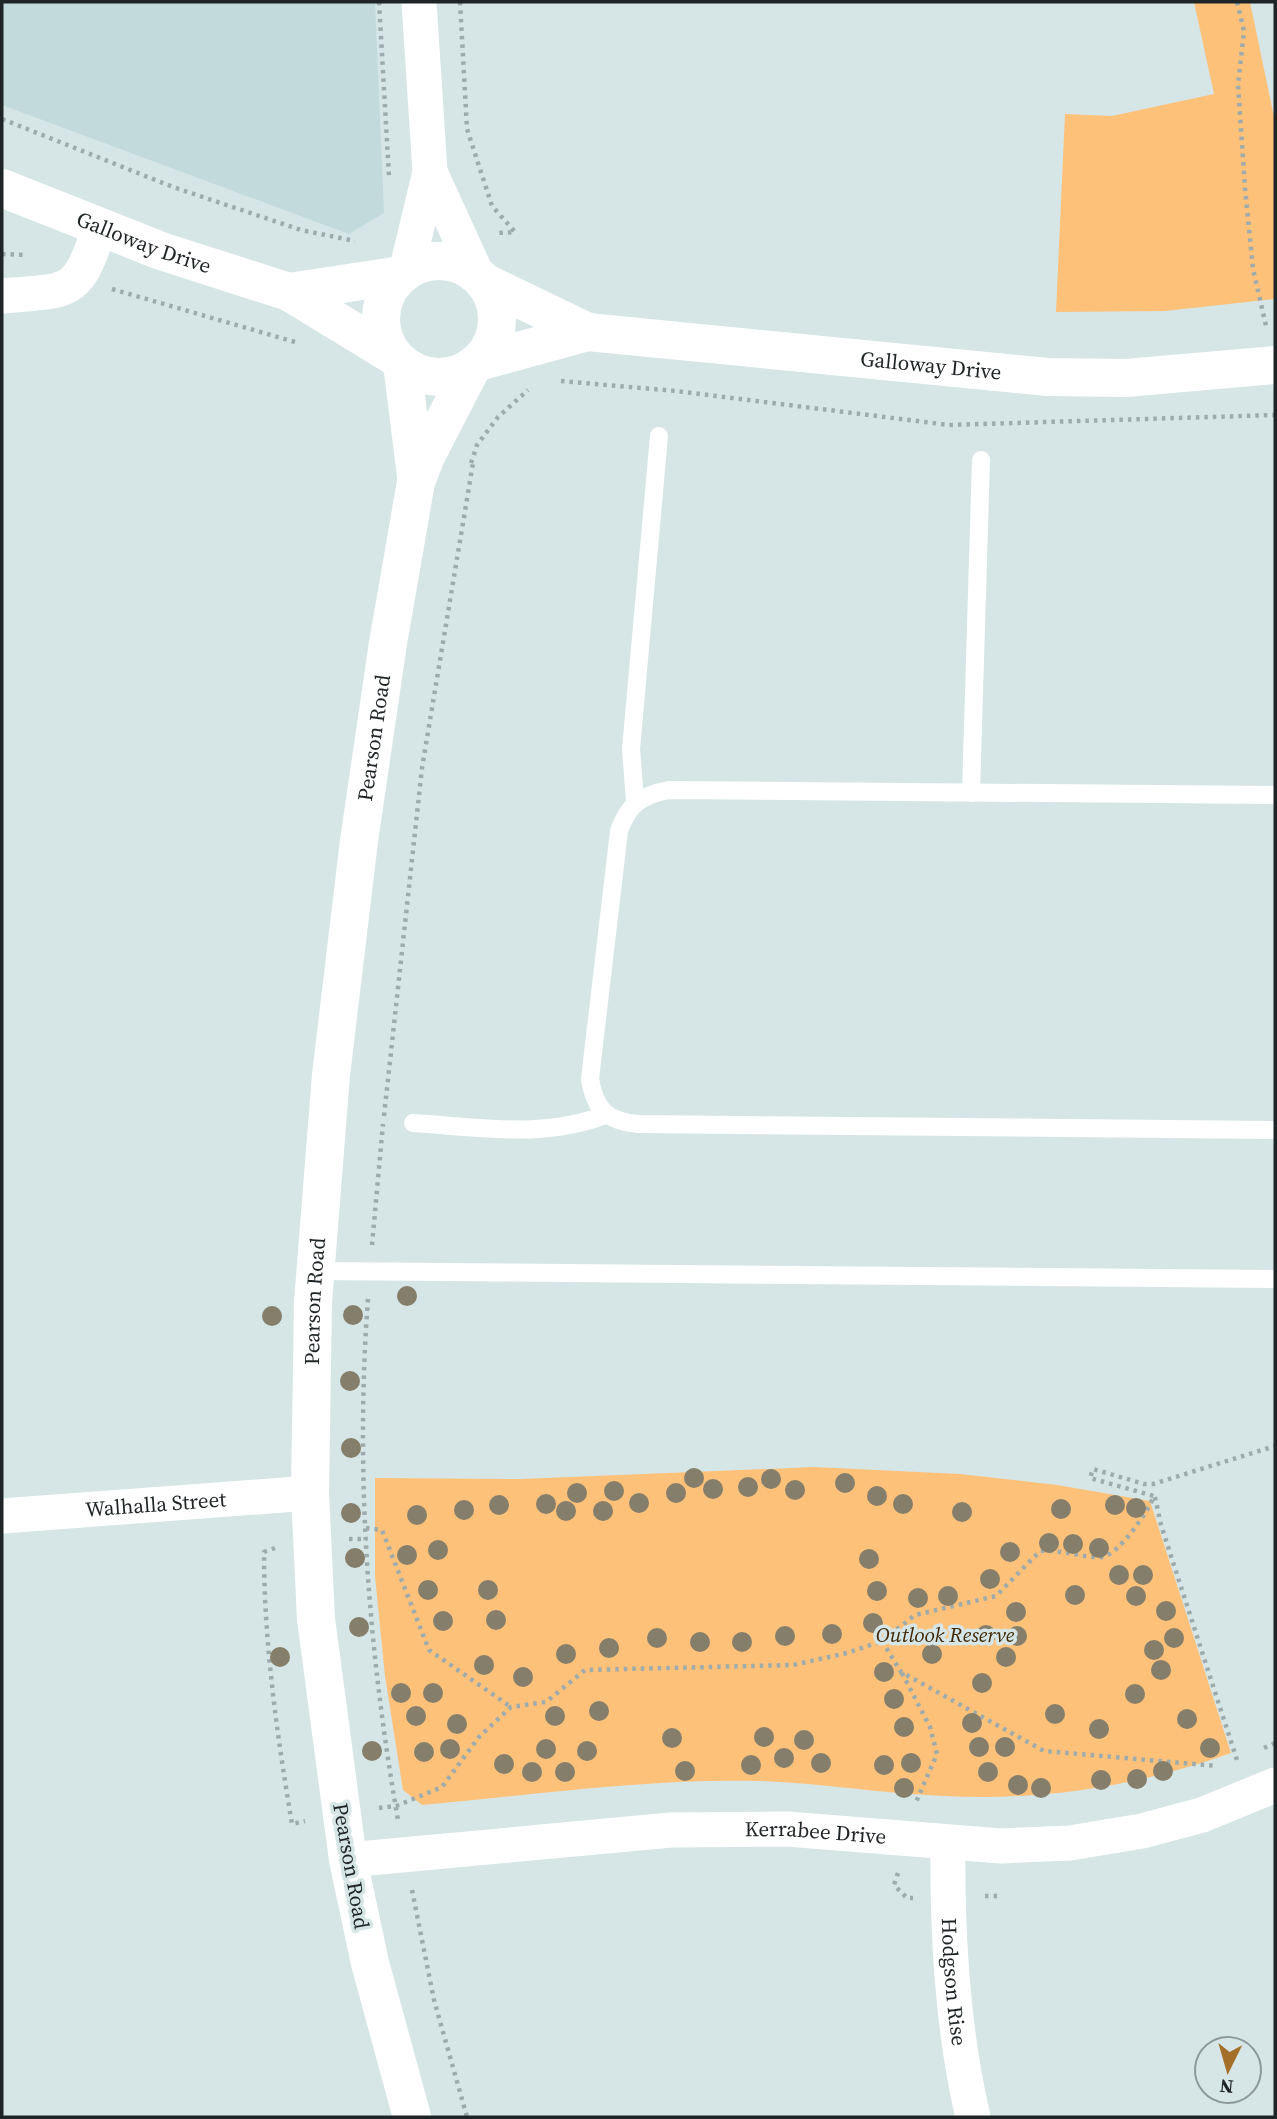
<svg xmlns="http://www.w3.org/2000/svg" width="1277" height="2119" font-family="'Source Serif 4',serif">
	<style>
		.built { fill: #c2dadc }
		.green { fill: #fdc17a }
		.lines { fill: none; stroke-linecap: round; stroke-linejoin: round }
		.path { stroke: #9eabac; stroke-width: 4.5; stroke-dasharray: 3.5 5; stroke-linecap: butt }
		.lane { stroke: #fff; stroke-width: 18 }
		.street { stroke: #fff; stroke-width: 35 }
		.secondary { stroke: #fff; stroke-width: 38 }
		.tree { fill: #847e6b }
		.labels { text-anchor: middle; stroke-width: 7; stroke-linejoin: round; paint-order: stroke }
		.street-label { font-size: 21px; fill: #1f2526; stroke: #d6e6e6 }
		.park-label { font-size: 21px; font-style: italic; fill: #402807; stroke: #d6e6e6 }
	</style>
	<rect width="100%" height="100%" fill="#d6e6e6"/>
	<!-- built -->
	<polygon class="built" points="2,2 375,2 384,213 349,234 2,105"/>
	<!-- green -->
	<g class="green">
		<polygon points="1194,2 1250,2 1275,122 1275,299 1165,311 1056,312 1065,114 1112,116 1214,94"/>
		<path d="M 814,1467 L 960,1474 L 1057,1485 L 1150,1501 L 1231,1753 C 1138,1786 1045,1801 945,1796 C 884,1794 822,1783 761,1781 C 648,1778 534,1795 422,1805 L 403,1790 L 385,1676 L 375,1576 L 375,1478 L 521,1479 Z"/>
	</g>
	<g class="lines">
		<!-- path -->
		<g class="path">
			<polyline points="379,2 389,176"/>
			<polyline points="460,2 467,129 492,206 515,232 497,233"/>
			<polyline points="1237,2 1244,31 1238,85 1245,188 1253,269 1267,330"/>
			<polyline points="2,119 173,187 301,230 355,241"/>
			<polyline points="2,254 26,255"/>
			<polyline points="112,289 295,342"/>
			<polyline points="561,381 676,391 949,425 1275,415"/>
			<polyline points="471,463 477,445 498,417 528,390"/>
			<polyline points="384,1116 422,768 473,463"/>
			<polyline points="372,1245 383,1124"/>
			<path d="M 368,1299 C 355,1472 368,1649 398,1820"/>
			<polyline points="1155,1497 1161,1525 1237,1760"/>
			<polyline points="366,1528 382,1530 429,1650 511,1707"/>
			<polyline points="349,1539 367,1539"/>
			<path d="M 275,1548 L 264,1552 C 264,1643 277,1735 292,1824 L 305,1821"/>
			<polyline points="882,1641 901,1672 1044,1751 1217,1766"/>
			<polyline points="902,1673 930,1727 937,1754 916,1802"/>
			<polyline points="1264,1748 1275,1743"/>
			<path d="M 379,1808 L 396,1806 L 442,1787 L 479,1737 L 511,1707 L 546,1702 L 585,1670 L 793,1665 L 847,1653 L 882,1641 L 915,1615 L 996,1596 L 1040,1551 C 1061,1549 1081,1558 1102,1557 C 1118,1556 1149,1510 1154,1496 L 1090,1478 L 1093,1469 L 1144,1484 L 1153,1484 L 1275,1446"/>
			<polyline points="898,1873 894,1885 907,1898 913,1898"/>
			<polyline points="412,1890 434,2000 467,2117"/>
			<polyline points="985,1896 998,1896"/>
		</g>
		<!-- lane -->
		<g class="lane">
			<polyline points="971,793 981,460"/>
			<path d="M 1275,795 L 669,790 C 641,795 628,805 619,831 L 590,1079 C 595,1110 607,1121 638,1124 L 1275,1130"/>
			<polyline points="635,801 631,749 659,436"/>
			<path d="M 413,1123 C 478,1127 543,1139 605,1115"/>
			<polyline points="316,1271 1275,1279"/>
		</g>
		<!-- street -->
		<g class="street">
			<polyline points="430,172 478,277"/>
			<polyline points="406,272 430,172 419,2"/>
			<path d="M 2,296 C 69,290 78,297 99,228"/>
			<path id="s1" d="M 2,1516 L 310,1493"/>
			<path id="s2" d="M 948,1844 C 947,1936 952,2028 973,2117"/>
			<path id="s3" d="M 348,1860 L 671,1830 L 787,1829 L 1001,1846 L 1070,1843 L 1142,1831 L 1202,1815 L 1275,1785"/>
		</g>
		<!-- secondary -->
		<g class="secondary">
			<path id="s4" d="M 2,188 L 161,251 L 289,292 L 394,356"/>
			<circle cx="439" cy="319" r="58"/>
			<path id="s5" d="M 484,282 L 588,332 L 1047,377 L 1126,378 L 1275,365"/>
			<polyline points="289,292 401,275"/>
			<polyline points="478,362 588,332"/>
			<polyline points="402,364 416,476"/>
			<path id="s6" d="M 412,2117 L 370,1963 L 348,1860 L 316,1619 L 310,1493 L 313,1302 L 331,1075 L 359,841 L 388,643 L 416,482 L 426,456 L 472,367"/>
		</g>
	</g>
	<!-- trees -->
	<g class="tree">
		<circle cx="407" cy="1296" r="10"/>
		<circle cx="353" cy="1315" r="10"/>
		<circle cx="272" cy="1316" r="10"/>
		<circle cx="350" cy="1381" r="10"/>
		<circle cx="351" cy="1448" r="10"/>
		<circle cx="694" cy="1478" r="10"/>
		<circle cx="771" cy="1479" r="10"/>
		<circle cx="845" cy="1483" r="10"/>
		<circle cx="748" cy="1487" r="10"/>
		<circle cx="713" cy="1489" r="10"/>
		<circle cx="795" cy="1490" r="10"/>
		<circle cx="614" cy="1491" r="10"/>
		<circle cx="577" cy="1493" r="10"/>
		<circle cx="676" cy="1493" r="10"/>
		<circle cx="877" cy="1496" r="10"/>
		<circle cx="639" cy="1503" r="10"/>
		<circle cx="546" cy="1504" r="10"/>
		<circle cx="903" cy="1504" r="10"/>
		<circle cx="499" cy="1505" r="10"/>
		<circle cx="1115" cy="1505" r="10"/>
		<circle cx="1136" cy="1508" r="10"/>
		<circle cx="1061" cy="1509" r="10"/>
		<circle cx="464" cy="1510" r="10"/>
		<circle cx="566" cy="1511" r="10"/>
		<circle cx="603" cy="1511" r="10"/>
		<circle cx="962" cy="1512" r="10"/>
		<circle cx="351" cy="1513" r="10"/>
		<circle cx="417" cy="1515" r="10"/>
		<circle cx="1049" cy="1543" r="10"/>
		<circle cx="1073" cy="1544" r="10"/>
		<circle cx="1099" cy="1548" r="10"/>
		<circle cx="438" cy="1550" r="10"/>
		<circle cx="1010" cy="1552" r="10"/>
		<circle cx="407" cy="1555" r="10"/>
		<circle cx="355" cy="1558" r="10"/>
		<circle cx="869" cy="1559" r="10"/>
		<circle cx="1119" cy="1575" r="10"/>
		<circle cx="1143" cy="1575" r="10"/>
		<circle cx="990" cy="1579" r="10"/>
		<circle cx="428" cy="1590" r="10"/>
		<circle cx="488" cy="1590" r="10"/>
		<circle cx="877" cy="1591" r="10"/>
		<circle cx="1075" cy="1595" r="10"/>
		<circle cx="948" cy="1596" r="10"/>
		<circle cx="1136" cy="1596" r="10"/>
		<circle cx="918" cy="1598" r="10"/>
		<circle cx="1166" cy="1611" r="10"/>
		<circle cx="1016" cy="1612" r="10"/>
		<circle cx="496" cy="1620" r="10"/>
		<circle cx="443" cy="1621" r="10"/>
		<circle cx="873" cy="1623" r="10"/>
		<circle cx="359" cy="1627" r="10"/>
		<circle cx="832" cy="1634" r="10"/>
		<circle cx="986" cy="1635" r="10"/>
		<circle cx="785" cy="1636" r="10"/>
		<circle cx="1017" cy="1636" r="10"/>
		<circle cx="657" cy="1638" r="10"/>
		<circle cx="1174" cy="1638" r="10"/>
		<circle cx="700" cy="1642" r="10"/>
		<circle cx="742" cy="1642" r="10"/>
		<circle cx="609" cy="1648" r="10"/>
		<circle cx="1154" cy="1650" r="10"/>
		<circle cx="566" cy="1654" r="10"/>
		<circle cx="932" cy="1654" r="10"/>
		<circle cx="280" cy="1657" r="10"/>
		<circle cx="1006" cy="1657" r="10"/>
		<circle cx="484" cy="1665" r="10"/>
		<circle cx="1161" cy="1670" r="10"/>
		<circle cx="884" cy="1672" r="10"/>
		<circle cx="523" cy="1677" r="10"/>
		<circle cx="982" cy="1683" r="10"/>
		<circle cx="401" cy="1693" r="10"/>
		<circle cx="433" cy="1693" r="10"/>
		<circle cx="1135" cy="1694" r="10"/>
		<circle cx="894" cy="1699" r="10"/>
		<circle cx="599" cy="1711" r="10"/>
		<circle cx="1055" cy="1714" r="10"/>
		<circle cx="416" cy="1716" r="10"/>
		<circle cx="555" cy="1716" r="10"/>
		<circle cx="1187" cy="1719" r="10"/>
		<circle cx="972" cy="1723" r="10"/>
		<circle cx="457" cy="1724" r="10"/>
		<circle cx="904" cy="1727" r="10"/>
		<circle cx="1099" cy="1729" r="10"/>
		<circle cx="764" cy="1737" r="10"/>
		<circle cx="672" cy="1738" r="10"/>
		<circle cx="804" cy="1740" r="10"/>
		<circle cx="979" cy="1747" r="10"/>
		<circle cx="1005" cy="1747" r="10"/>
		<circle cx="1210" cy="1748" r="10"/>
		<circle cx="450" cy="1749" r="10"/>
		<circle cx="546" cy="1749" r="10"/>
		<circle cx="372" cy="1751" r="10"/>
		<circle cx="587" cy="1751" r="10"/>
		<circle cx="424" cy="1752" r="10"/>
		<circle cx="784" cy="1758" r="10"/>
		<circle cx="821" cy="1763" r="10"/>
		<circle cx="911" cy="1763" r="10"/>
		<circle cx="504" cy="1764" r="10"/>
		<circle cx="751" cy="1765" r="10"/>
		<circle cx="884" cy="1765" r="10"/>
		<circle cx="685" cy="1771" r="10"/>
		<circle cx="1163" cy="1771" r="10"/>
		<circle cx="532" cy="1772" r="10"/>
		<circle cx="565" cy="1772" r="10"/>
		<circle cx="988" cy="1772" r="10"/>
		<circle cx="1137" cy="1779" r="10"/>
		<circle cx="1101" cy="1780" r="10"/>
		<circle cx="1018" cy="1785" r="10"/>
		<circle cx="904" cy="1788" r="10"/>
		<circle cx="1041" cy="1788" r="10"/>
	</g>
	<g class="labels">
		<!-- street labels -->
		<g class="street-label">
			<text dy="7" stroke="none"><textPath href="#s4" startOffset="152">Galloway Drive</textPath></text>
			<text dy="7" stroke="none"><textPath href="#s5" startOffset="460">Galloway Drive</textPath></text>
			<text dy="7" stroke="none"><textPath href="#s6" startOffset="1393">Pearson Road</textPath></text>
			<text dy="7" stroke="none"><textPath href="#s6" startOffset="826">Pearson Road</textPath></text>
			<text dy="7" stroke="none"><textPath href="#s1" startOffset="154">Walhalla Street</textPath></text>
			<text dy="7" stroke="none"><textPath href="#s3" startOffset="469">Kerrabee Drive</textPath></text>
			<text transform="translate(351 1866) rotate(80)" y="7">Pearson Road</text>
			<text dy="7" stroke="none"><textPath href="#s2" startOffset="138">Hodgson Rise</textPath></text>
		</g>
		<!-- park labels -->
		<g class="park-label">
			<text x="945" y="1642">Outlook Reserve</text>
		</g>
	</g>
	<!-- border -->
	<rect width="1277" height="2119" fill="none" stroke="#1f2526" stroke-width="7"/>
	<!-- north arrow -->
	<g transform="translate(1228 2070) rotate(185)"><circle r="33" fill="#d6e6e6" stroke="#8d9999" stroke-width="2"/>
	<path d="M0-5L12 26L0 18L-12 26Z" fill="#a46f28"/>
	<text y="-10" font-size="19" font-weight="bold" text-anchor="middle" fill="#1f2526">N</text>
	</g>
</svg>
